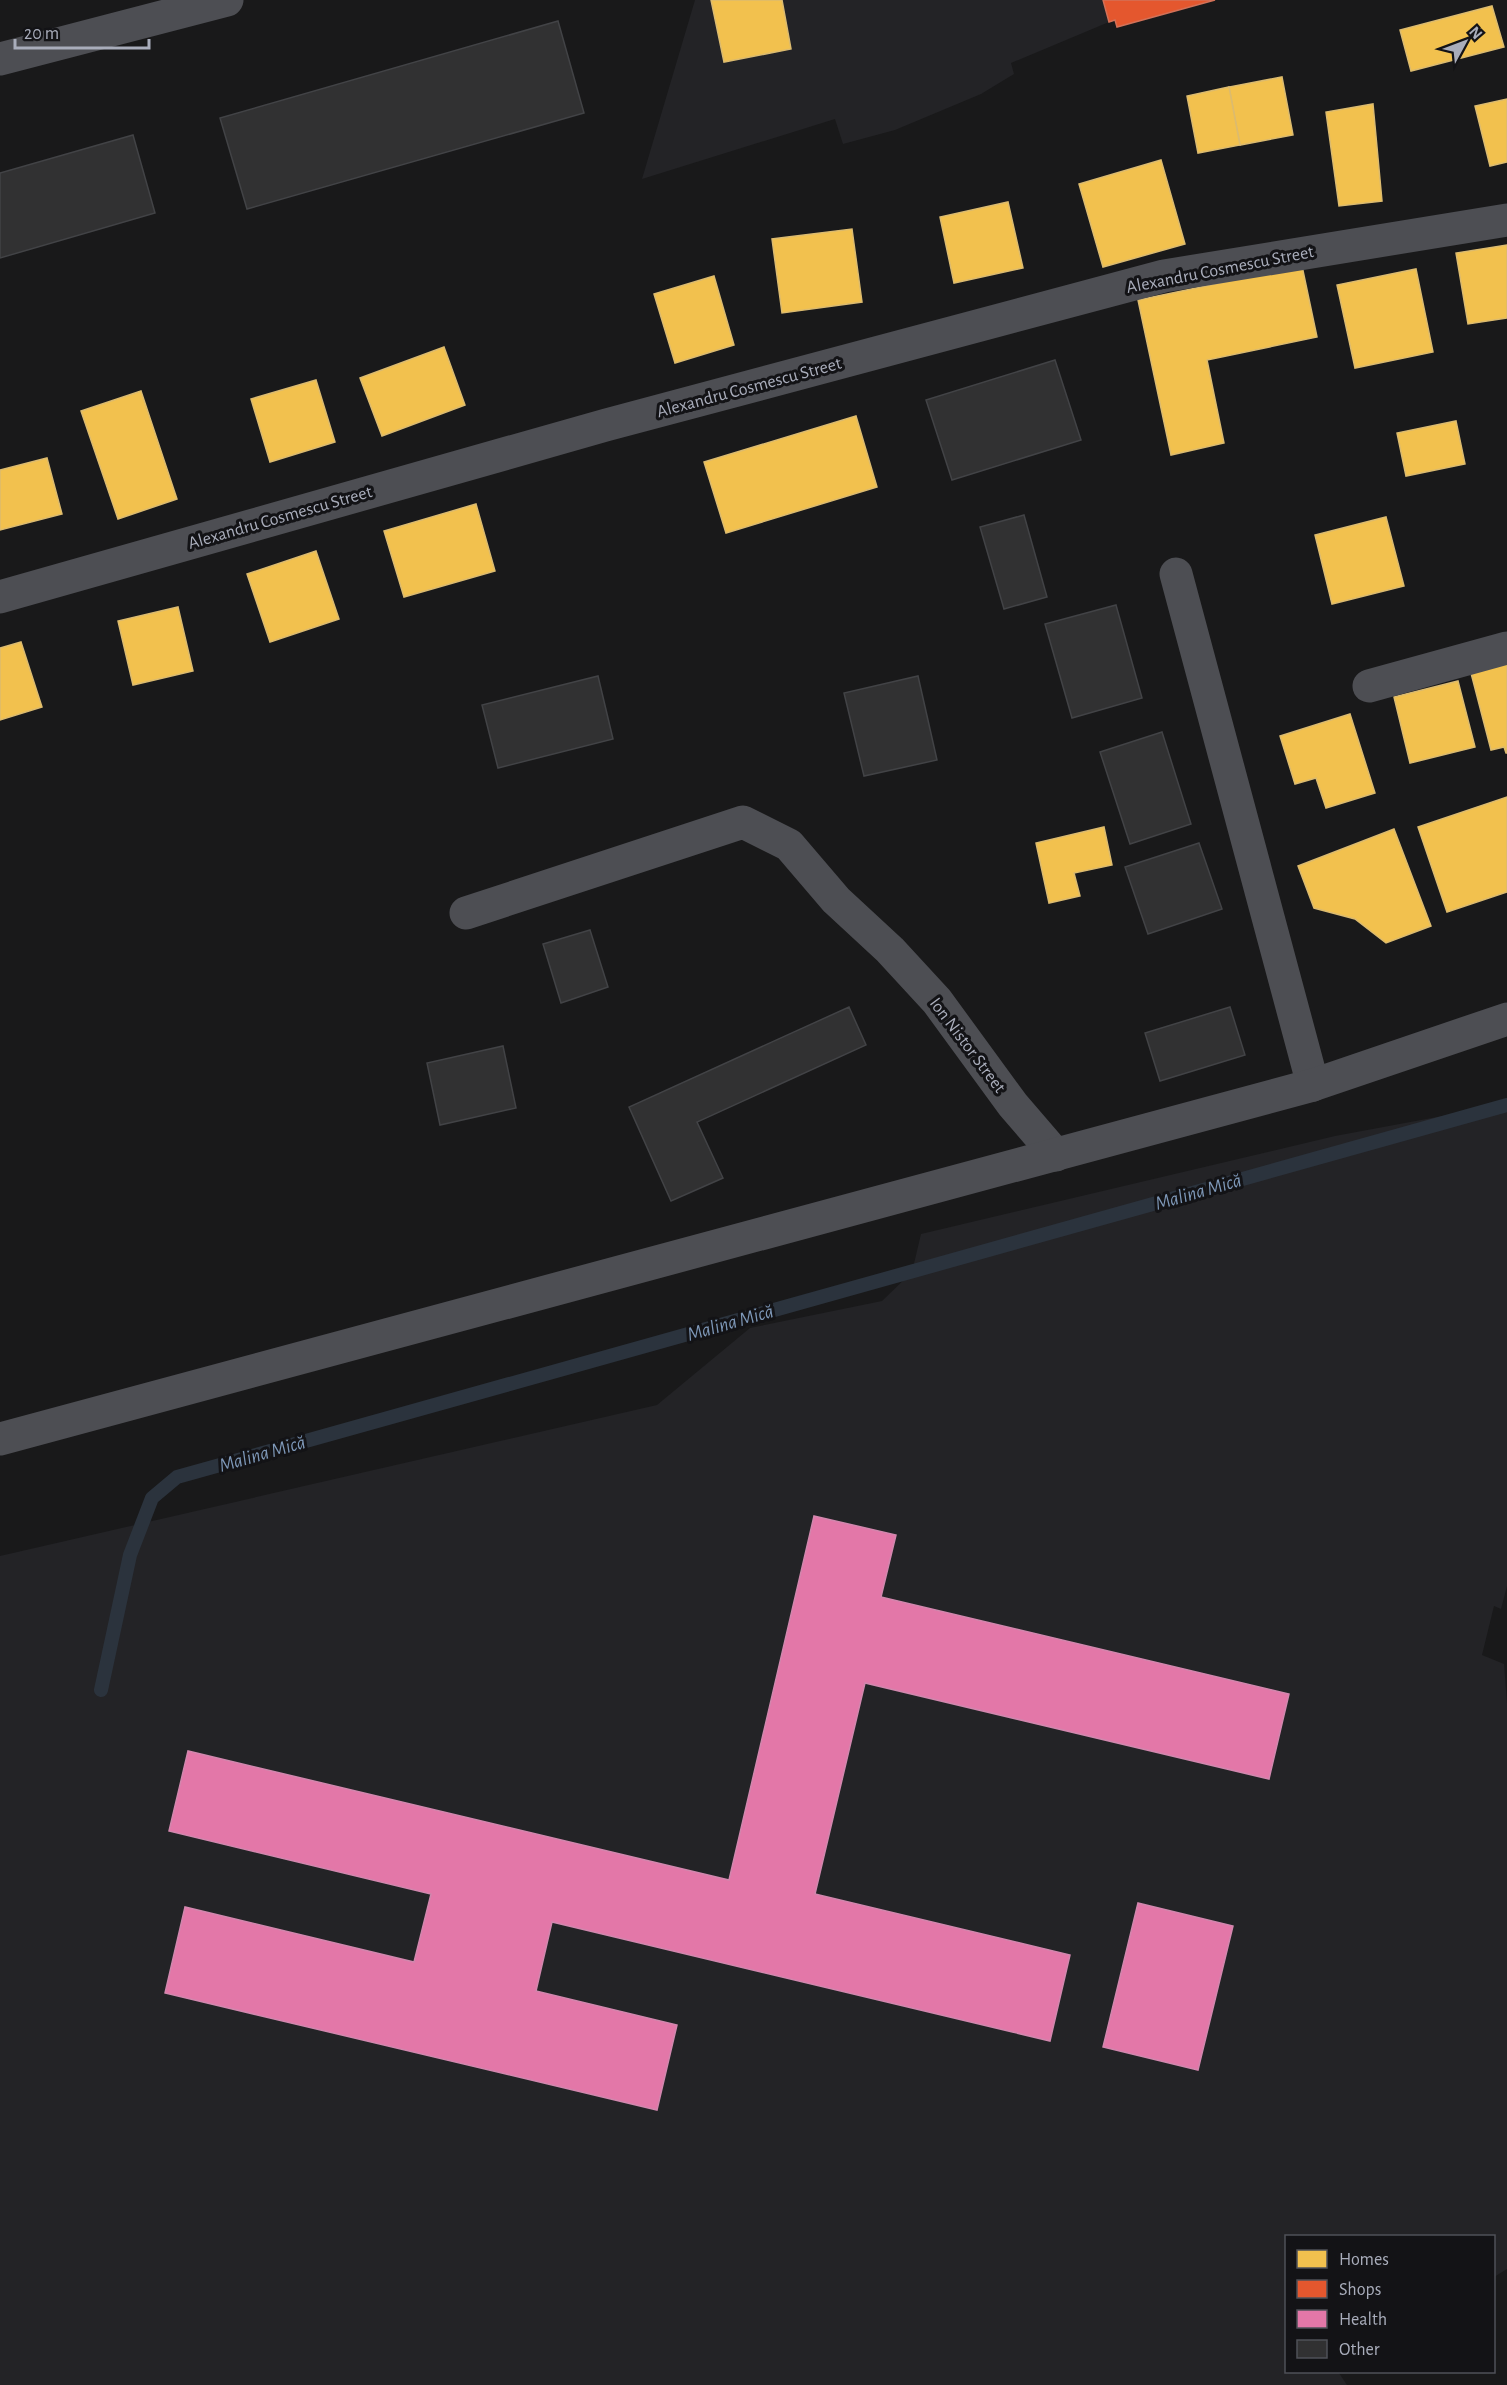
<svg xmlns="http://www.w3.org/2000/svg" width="1507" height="2385" font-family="'Alegreya Sans',sans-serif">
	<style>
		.built { fill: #232326 }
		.homes { fill: #f2c14e; stroke: #dcbb6f; stroke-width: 1.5 }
		.shops { fill: #e4572e; stroke: #d27158; stroke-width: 1.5 }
		.health { fill: #e377a8; stroke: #d287ae; stroke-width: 1.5 }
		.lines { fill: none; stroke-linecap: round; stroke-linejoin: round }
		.stream { stroke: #2b333d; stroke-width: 14 }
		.building { fill: #313132; stroke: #424346; stroke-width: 1.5 }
		.street { stroke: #4d4e53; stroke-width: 33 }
		.labels { text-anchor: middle; stroke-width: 6; stroke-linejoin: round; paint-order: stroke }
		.street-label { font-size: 18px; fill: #a9adbb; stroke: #131316 }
		.water-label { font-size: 20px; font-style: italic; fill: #7e98b8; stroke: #131316 }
	</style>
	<rect width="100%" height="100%" fill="#19191a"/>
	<!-- built -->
	<g class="built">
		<polygon points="695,0 1215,0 1117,27 1115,20 1109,22 1011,63 1014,74 981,94 895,130 843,144 835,119 642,179"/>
		<polygon points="1507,1104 1507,1586 1501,1609 1494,1606 1482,1655 1504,1664 1507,1703 1507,2269 1494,2277 1494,2236 1286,2236 1286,2372 1340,2372 1339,2373 1347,2385 0,2385 0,1556 657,1405 750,1328 882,1301 912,1272 921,1234 1335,1136"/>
	</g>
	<!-- homes -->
	<g class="homes">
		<polygon points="711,0 782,0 791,49 724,62"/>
		<polygon points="1492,6 1504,47 1411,71 1400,30"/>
		<polygon points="1282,77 1293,135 1240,145 1229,87"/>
		<polygon points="1229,87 1240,145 1198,153 1187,96"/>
		<polygon points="1507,99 1507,162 1490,166 1475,106"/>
		<polygon points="1373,104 1382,201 1339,206 1326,112"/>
		<polygon points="1161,160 1185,244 1103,267 1079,184"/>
		<polygon points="1008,202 1023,268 954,283 940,217"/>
		<polygon points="852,229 862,302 782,313 772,239"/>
		<polygon points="1507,245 1507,318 1468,324 1456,253"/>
		<polygon points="1302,266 1317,337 1207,360 1224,443 1171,455 1138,300"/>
		<polygon points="1416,269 1433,352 1355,368 1337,285"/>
		<polygon points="714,276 734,345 675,363 654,294"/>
		<polygon points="444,347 465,405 382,436 360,378"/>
		<polygon points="316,380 335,442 270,462 251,399"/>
		<polygon points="141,391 177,499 118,519 81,411"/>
		<polygon points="856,416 877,487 726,533 704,462"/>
		<polygon points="1456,421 1465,464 1406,476 1397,433"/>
		<polygon points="47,458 62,514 0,530 0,470"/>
		<polygon points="476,504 495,571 404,597 384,531"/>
		<polygon points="1386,517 1404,586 1332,604 1315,535"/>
		<polygon points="316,551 339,619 270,642 247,574"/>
		<polygon points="178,607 193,671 133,685 118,621"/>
		<polygon points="21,642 42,707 0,720 0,648"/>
		<polygon points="1507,664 1507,753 1506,753 1504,747 1491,750 1471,673"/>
		<polygon points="1458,681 1475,747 1410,763 1394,697"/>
		<polygon points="1350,714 1375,793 1326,808 1316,778 1295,784 1280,736"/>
		<polygon points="1507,797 1507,892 1447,912 1418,827"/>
		<polygon points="1104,827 1112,865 1074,873 1080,896 1049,903 1036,843"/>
		<polygon points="1394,829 1431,926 1386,943 1355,919 1314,908 1298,866"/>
	</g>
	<!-- shops -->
	<polygon class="shops" points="1103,0 1215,0 1117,27 1115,20 1109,22"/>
	<!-- health -->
	<g class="health">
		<polygon points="814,1516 896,1535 881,1597 1289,1694 1269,1779 865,1683 815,1894 1070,1955 1050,2041 552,1922 536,1991 677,2025 657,2110 165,1993 185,1907 414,1962 431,1894 169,1831 188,1751 729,1880"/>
		<polygon points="1138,1903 1233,1926 1198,2070 1103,2047"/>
	</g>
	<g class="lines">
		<!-- stream -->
		<polyline class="stream" points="101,1690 130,1555 152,1498 177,1477 1507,1105"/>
	</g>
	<!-- building -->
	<g class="building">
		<polygon points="558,21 584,113 247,209 220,118"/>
		<polygon points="133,135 155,213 0,258 0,173"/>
		<polygon points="1055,360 1081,440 952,480 926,400"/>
		<polygon points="1024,515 1047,597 1004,609 980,527"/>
		<polygon points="1116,605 1142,698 1072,718 1045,624"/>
		<polygon points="598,676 613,739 498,768 482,705"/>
		<polygon points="918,676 937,760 864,776 844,693"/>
		<polygon points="1162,732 1191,824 1130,844 1100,752"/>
		<polygon points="1199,843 1222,909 1148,934 1125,867"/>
		<polygon points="590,930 608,987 561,1003 543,944"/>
		<polygon points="849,1007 866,1045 697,1122 723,1178 671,1201 629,1107"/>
		<polygon points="1230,1007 1245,1055 1160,1081 1145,1033"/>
		<polygon points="503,1046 516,1108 440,1125 427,1063"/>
	</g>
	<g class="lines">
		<!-- street -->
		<g class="street">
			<polyline points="0,59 227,0"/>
			<polyline points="1176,574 1313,1085"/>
			<polyline points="0,597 606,425 1164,276 1507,220"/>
			<polyline points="1369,686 1507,648"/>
			<polyline points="466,913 743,822 789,845 836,900 890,950 937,1001 1013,1105 1056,1155"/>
			<polyline points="0,1439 1313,1085 1507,1019"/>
		</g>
	</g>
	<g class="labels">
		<!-- street labels -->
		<g class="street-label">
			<text transform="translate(1220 269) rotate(-11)" y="6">Alexandru Cosmescu Street</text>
			<text transform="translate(749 387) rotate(-15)" y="6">Alexandru Cosmescu Street</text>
			<text transform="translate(280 517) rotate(-16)" y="6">Alexandru Cosmescu Street</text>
			<text transform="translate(968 1045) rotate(53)" y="6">Ion Nistor Street</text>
		</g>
		<!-- water labels -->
		<g class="water-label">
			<text transform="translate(1198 1191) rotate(-16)" y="7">Malina Mică</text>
			<text transform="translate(730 1322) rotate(-16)" y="7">Malina Mică</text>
			<text transform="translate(262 1453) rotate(-16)" y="7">Malina Mică</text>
		</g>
	</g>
	<!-- legend -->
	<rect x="1285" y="2235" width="210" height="138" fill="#131316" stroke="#4f5158" stroke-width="1.5"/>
	<rect x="1297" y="2250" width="30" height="18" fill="#f2c14e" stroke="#4f5158" stroke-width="1.5"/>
	<text x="1339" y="2265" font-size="18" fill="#a9adbb">Homes</text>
	<rect x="1297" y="2280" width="30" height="18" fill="#e4572e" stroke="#4f5158" stroke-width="1.5"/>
	<text x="1339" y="2295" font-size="18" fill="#a9adbb">Shops</text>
	<rect x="1297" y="2310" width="30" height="18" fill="#e377a8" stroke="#4f5158" stroke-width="1.5"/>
	<text x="1339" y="2325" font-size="18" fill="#a9adbb">Health</text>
	<rect x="1297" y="2340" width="30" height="18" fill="#313132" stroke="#4f5158" stroke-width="1.5"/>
	<text x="1339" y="2355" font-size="18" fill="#a9adbb">Other</text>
	<!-- north arrow -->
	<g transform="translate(1465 42) rotate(49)" stroke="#131316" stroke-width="4.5" paint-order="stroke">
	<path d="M0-4.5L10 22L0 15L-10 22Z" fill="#a9adbb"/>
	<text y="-9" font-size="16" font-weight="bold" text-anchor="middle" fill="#a9adbb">N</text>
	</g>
	<!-- scale -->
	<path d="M15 39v9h134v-9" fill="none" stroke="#a9adbb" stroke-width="3"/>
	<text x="24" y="39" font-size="18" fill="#a9adbb" stroke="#131316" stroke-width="4.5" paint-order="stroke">20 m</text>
</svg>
